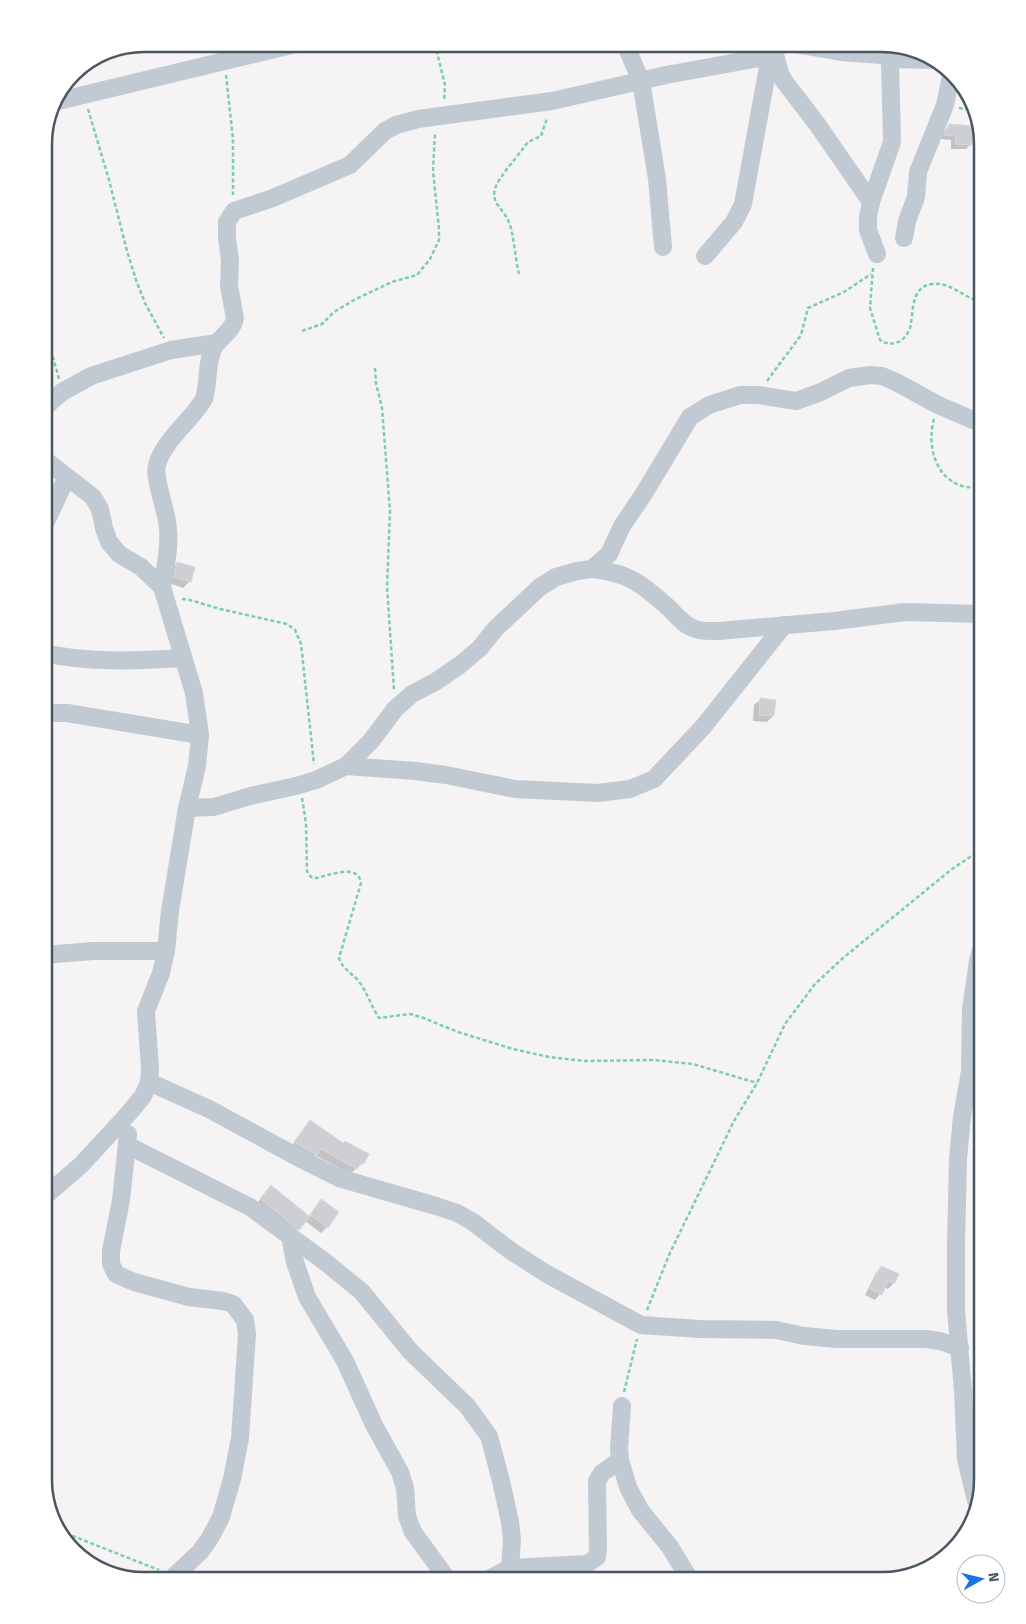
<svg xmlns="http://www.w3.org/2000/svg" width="1026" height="1624" font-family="'Fira Sans',sans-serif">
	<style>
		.shadow { fill: #0003 }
		.building { fill: #cdcfd5; stroke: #d7d9de }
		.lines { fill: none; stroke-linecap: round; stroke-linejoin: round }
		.path { stroke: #7ad0a6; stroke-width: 2.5; stroke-dasharray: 4 2.5; stroke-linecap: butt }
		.minor { stroke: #c1cad2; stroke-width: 18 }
		.rim { fill: none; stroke: #4a5661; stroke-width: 2.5 }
	</style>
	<rect width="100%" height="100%" fill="#f5f3f3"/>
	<!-- shadow -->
	<g class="shadow">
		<polygon points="949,126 971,144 966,149 951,149 951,140 941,139 944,131"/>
		<polygon points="177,563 194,568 189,582 183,588 169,583 172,569"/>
		<polygon points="760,700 773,716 767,722 753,721 754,705"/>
		<polygon points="310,1121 363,1163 350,1174 315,1155 310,1160 290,1148"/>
		<polygon points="271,1187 308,1217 321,1201 327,1227 321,1233 305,1221 289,1238 252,1209"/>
		<polygon points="881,1267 897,1275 894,1283 888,1289 884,1287 880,1294 875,1300 865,1295 876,1273"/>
	</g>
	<!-- building -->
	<g class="building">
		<polygon points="949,124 973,126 972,145 955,144 956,136 944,135"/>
		<polygon points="177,562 195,567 191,582 174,577"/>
		<polygon points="760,698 776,700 774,716 759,715"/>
		<polygon points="310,1120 343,1143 345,1141 369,1154 364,1164 361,1162 357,1169 321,1149 317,1155 294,1142"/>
		<polygon points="271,1185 310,1217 299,1230 260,1199"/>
		<polygon points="321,1199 339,1212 328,1228 310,1215"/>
		<polygon points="881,1266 899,1274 895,1283 888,1281 882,1295 870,1289"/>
	</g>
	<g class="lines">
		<!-- path -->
		<g class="path">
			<polyline points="205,44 206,50"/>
			<polyline points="435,44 445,85 444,101"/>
			<polyline points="226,75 233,139 233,195"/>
			<polyline points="959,108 974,111"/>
			<polyline points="88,109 109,180 127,251 136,280 145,303 164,338"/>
			<path d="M 873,268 L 870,308 L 880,340 C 892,348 905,342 910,328 C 914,312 910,287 932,284 C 950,281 965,299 982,302"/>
			<path d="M 519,274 C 515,258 514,233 508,220 C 503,209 491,203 495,189 C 499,176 516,159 524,147 L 528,142 L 541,136 L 547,118"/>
			<polyline points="44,325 59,379"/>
			<polyline points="302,331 322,324 334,312 354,300 392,282 417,275 430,259 439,240 439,229 433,171 435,132"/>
			<polyline points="375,368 376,383 382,408 390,511 387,587 394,690"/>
			<polyline points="767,381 801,335 808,308 844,292 871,274"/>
			<path d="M 934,419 C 927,444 934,477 962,486 C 968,488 976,487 982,487"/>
			<polyline points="182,599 190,600 220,609 287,624 295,630 301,644 314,764"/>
			<path d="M 302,798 L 306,823 L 307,871 L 311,877 L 317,878 C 330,875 358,863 361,883 L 339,958 C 342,968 350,972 357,979 C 367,991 371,1006 379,1018 L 410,1014 L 421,1017 L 458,1032 L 513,1049 L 549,1057 L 585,1061 L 654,1060 L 693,1064 L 757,1083"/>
			<polyline points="647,1310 669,1255 734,1121 757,1083 785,1024 815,984 843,958 952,869 982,849"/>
			<polyline points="624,1392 637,1339"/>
			<polyline points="60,1531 159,1570"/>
		</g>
		<!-- minor -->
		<g class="minor">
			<polyline points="625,44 641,81 657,179 663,247"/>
			<polyline points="795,44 841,52 882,55 889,59 890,62 892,142 871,202 868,217 868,230 877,254"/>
			<polyline points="774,51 780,73 784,81 817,124 871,202"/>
			<polyline points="889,59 935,60"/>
			<polyline points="54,102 296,44"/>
			<polyline points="904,238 907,221 916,197 918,172 945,105 951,76"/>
			<polyline points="705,256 734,222 743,204 770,56 781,44"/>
			<polyline points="44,408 62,392 91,376 171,350 217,343"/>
			<polyline points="44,526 67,477"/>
			<path d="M 592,569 C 630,573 642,584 669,608 C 676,615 684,625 693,628 C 700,632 711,631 719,631 L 834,621 L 905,612 L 982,614"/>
			<path d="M 162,587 C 165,568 170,549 168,530 C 168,512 153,480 157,465 C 163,441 191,421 204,399 C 209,383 206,362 214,347 C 220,337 233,331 235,318 L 229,286 L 230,260 L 227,238 L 227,222 L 234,211 L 273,198 L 350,165 L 385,131 L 396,125 L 418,119 L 552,101 L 666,75 L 770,56"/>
			<path d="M 44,653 C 88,663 138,661 183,658"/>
			<polyline points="44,713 67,713 200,735"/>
			<polyline points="346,766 415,771 446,775 515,789 598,793 630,789 654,779 703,727 784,625"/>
			<polyline points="187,808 214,807 250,796 296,786 316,780 346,766 371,741 395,709 412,694 435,682 460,665 480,648 495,629 540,587 556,577 577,571 592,569 609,554 622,526 643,495 690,417 709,405 740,395 758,395 796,401 821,392 849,378 870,375 882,376 896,382 938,405 982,424"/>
			<polyline points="44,955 93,951 166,951"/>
			<polyline points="149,1082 209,1109 303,1160 339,1178 436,1206 457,1213 473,1222 511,1251 547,1274 641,1325 700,1329 776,1330 804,1336 837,1339 926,1339 940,1341 960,1348"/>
			<polyline points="128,1134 121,1200 111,1251 111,1264 116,1274 134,1282 189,1297 223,1301 233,1304 245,1320 247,1334 240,1438 232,1479 221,1517 210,1538 200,1552 170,1580"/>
			<polyline points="127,1145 250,1207 324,1261 362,1292 410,1351 467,1406 489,1436 501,1481 510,1522 512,1540 510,1568"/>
			<polyline points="44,1197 81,1165 129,1113 143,1096 149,1082 150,1069 146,1011 161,973 166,951 170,911 187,808 197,766 200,735 194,693 162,587 141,567 119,554 109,542 104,528 100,509 93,497 44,459"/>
			<polyline points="290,1236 295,1262 307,1297 345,1361 374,1425 400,1472 405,1488 407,1516 413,1532 448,1580"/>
			<polyline points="622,1406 619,1448 620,1460 628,1487 640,1510 670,1547 690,1580"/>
			<polyline points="976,1501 966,1459 963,1391 956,1310 956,1243 958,1159 962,1117 970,1071 971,1009 978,961 982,947"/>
			<polyline points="487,1580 510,1568 587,1564 597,1557 598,1550 597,1481 602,1473 620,1460"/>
		</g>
	</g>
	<!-- crop -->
	<path d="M0 0H1026V1624H0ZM144 52H882A92 92 0 0 1 974 144V1480A92 92 0 0 1 882 1572H144A92 92 0 0 1 52 1480V144A92 92 0 0 1 144 52Z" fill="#fff" fill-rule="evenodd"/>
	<path class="rim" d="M144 52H882A92 92 0 0 1 974 144V1480A92 92 0 0 1 882 1572H144A92 92 0 0 1 52 1480V144A92 92 0 0 1 144 52Z"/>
	<!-- north arrow -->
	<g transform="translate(981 1579) rotate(82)"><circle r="24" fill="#ffffff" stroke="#b7bbc0"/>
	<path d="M0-4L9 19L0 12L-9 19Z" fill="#1a73e8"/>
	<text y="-8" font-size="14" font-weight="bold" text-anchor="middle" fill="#4a5661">N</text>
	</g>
</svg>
